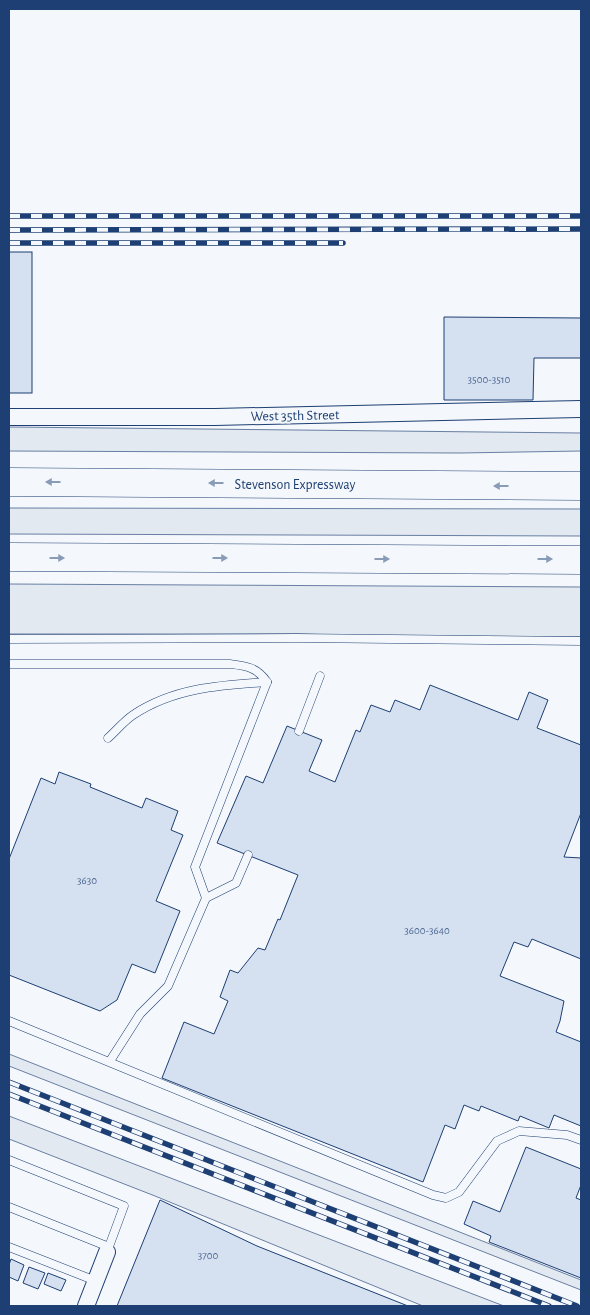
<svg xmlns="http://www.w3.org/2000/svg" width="590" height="1315" font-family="'Alegreya Sans',sans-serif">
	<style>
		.green { fill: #e3e9f0; stroke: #687fa3 }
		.building { fill: #d5e0f0; stroke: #1d3f73 }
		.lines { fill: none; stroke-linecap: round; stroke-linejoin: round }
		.lane-casing { stroke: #1d3f73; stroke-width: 9 }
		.street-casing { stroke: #1d3f73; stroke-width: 18 }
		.highway-casing { stroke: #1d3f73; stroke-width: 29 }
		.lane { stroke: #f4f7fb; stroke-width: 8 }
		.street { stroke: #f4f7fb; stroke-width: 16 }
		.highway { stroke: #f4f7fb; stroke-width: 28 }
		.rail-casing { stroke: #1d3f73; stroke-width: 5.5 }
		.rail { stroke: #f4f7fb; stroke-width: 4; stroke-dasharray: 11; stroke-linecap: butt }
		.oneway { fill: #889bb7 }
		.labels { text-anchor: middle; stroke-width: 4; stroke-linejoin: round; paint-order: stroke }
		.number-label { font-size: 11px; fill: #4b6792 }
		.street-label { font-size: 14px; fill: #1d3f73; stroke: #f4f7fb }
	</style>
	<rect width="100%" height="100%" fill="#f4f7fb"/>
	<!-- green -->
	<g class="green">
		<polygon points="9,427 581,433 581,451 460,453 9,451"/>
		<polygon points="9,508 581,509 581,536 9,534"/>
		<polygon points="9,584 581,587 581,637 430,637 296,634 9,634"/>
		<polygon points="9,1054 581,1280 581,1290 9,1066"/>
		<polygon points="9,1116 504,1306 423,1306 155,1196 9,1139"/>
	</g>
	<!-- building -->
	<g class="building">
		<rect x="9" y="252" width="23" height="141"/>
		<polygon points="444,317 581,318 581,358 534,358 533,400 444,400"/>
		<polygon points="430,685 518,720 529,692 548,700 537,728 581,745 581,813 564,857 581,858 581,959 532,939 528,947 514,942 500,976 564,1001 560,1021 556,1032 581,1042 581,1126 554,1115 549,1128 520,1116 518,1121 481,1106 479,1111 464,1105 455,1129 445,1125 423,1182 162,1078 184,1022 214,1034 228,1001 220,997 230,970 238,973 258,948 265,950 278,919 280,920 298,875 217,843 246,776 263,783 287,726 322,740 309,771 335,782 356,730 360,732 371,705 390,712 395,700 420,710"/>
		<polygon points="59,772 91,784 90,787 142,808 146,798 178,811 171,830 183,835 156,901 180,911 155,973 132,964 117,1000 100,1011 9,975 9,859 41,778 55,784"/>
		<polygon points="526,1147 581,1169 581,1185 576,1198 581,1200 581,1278 489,1242 491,1236 464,1224 473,1201 500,1212"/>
		<polygon points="160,1200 257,1246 408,1306 117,1306"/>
		<polygon points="11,1259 24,1265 18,1281 9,1277 9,1265"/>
		<polygon points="29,1267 45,1273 38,1289 23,1283"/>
		<polygon points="48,1273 66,1280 61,1291 44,1284"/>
	</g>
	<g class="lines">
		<!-- lane casing -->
		<g class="lane-casing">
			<g id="lane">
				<polyline points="9,639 296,638 581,641"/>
				<path d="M 9,664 L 230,664 C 246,666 257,667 267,682"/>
				<polyline points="299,731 320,676"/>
				<path d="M 108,738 C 116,731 124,721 133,715 C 173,688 220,685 267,682"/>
				<polyline points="206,898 236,883 248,855"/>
				<polyline points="9,1021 433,1195 446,1198 459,1192 497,1141 519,1131 567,1135 581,1140"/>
				<polyline points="110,1061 140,1014 168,986 206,898 195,867 267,682"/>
				<polyline points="9,1160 124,1206 107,1252"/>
				<polyline points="9,1207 109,1247"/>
				<polyline points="9,1247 96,1281"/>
			</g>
		</g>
		<!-- street casing -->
		<g class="street-casing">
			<g id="street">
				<polyline points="9,417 215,417 581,409"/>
				<polyline points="86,1306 107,1252"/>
			</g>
		</g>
		<!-- highway casing -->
		<g class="highway-casing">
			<g id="highway">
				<polyline points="9,482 581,486"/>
				<polyline points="9,557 581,560"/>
			</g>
		</g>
		<!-- lane -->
		<use href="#lane" class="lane"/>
		<!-- street -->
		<use href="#street" class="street"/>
		<!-- highway -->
		<use href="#highway" class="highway"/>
		<!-- rail casing -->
		<g class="rail-casing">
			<g id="rail">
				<polyline points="9,216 581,216"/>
				<polyline points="9,230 581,229"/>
				<polyline points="9,243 343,243"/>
				<polyline points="9,1082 577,1306"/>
				<polyline points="9,1094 549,1306"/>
			</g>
		</g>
		<!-- rail -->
		<use href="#rail" class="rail"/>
	</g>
	<!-- one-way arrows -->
	<defs><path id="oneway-solid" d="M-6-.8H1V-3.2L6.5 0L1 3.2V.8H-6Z" transform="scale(1.25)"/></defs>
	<g class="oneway">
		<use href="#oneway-solid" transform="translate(53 482) rotate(-180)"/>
		<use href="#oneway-solid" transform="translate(216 483) rotate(-180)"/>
		<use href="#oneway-solid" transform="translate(501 486) rotate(-180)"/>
		<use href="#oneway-solid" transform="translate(57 558)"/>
		<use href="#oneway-solid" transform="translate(220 558)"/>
		<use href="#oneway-solid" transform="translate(382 559)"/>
		<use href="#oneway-solid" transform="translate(545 559)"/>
	</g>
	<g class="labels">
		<!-- number labels -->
		<g class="number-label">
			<text x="489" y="383">3500-3510</text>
			<text x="87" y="884">3630</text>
			<text x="427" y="934">3600-3640</text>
			<text x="208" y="1259">3700</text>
		</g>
		<!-- street labels -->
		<g class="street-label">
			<text transform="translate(295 415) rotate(-1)" y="5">West 35th Street</text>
			<text x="295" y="489">Stevenson Expressway</text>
		</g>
	</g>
	<!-- border -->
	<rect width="590" height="1315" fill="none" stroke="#1d3f73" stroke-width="20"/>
</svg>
